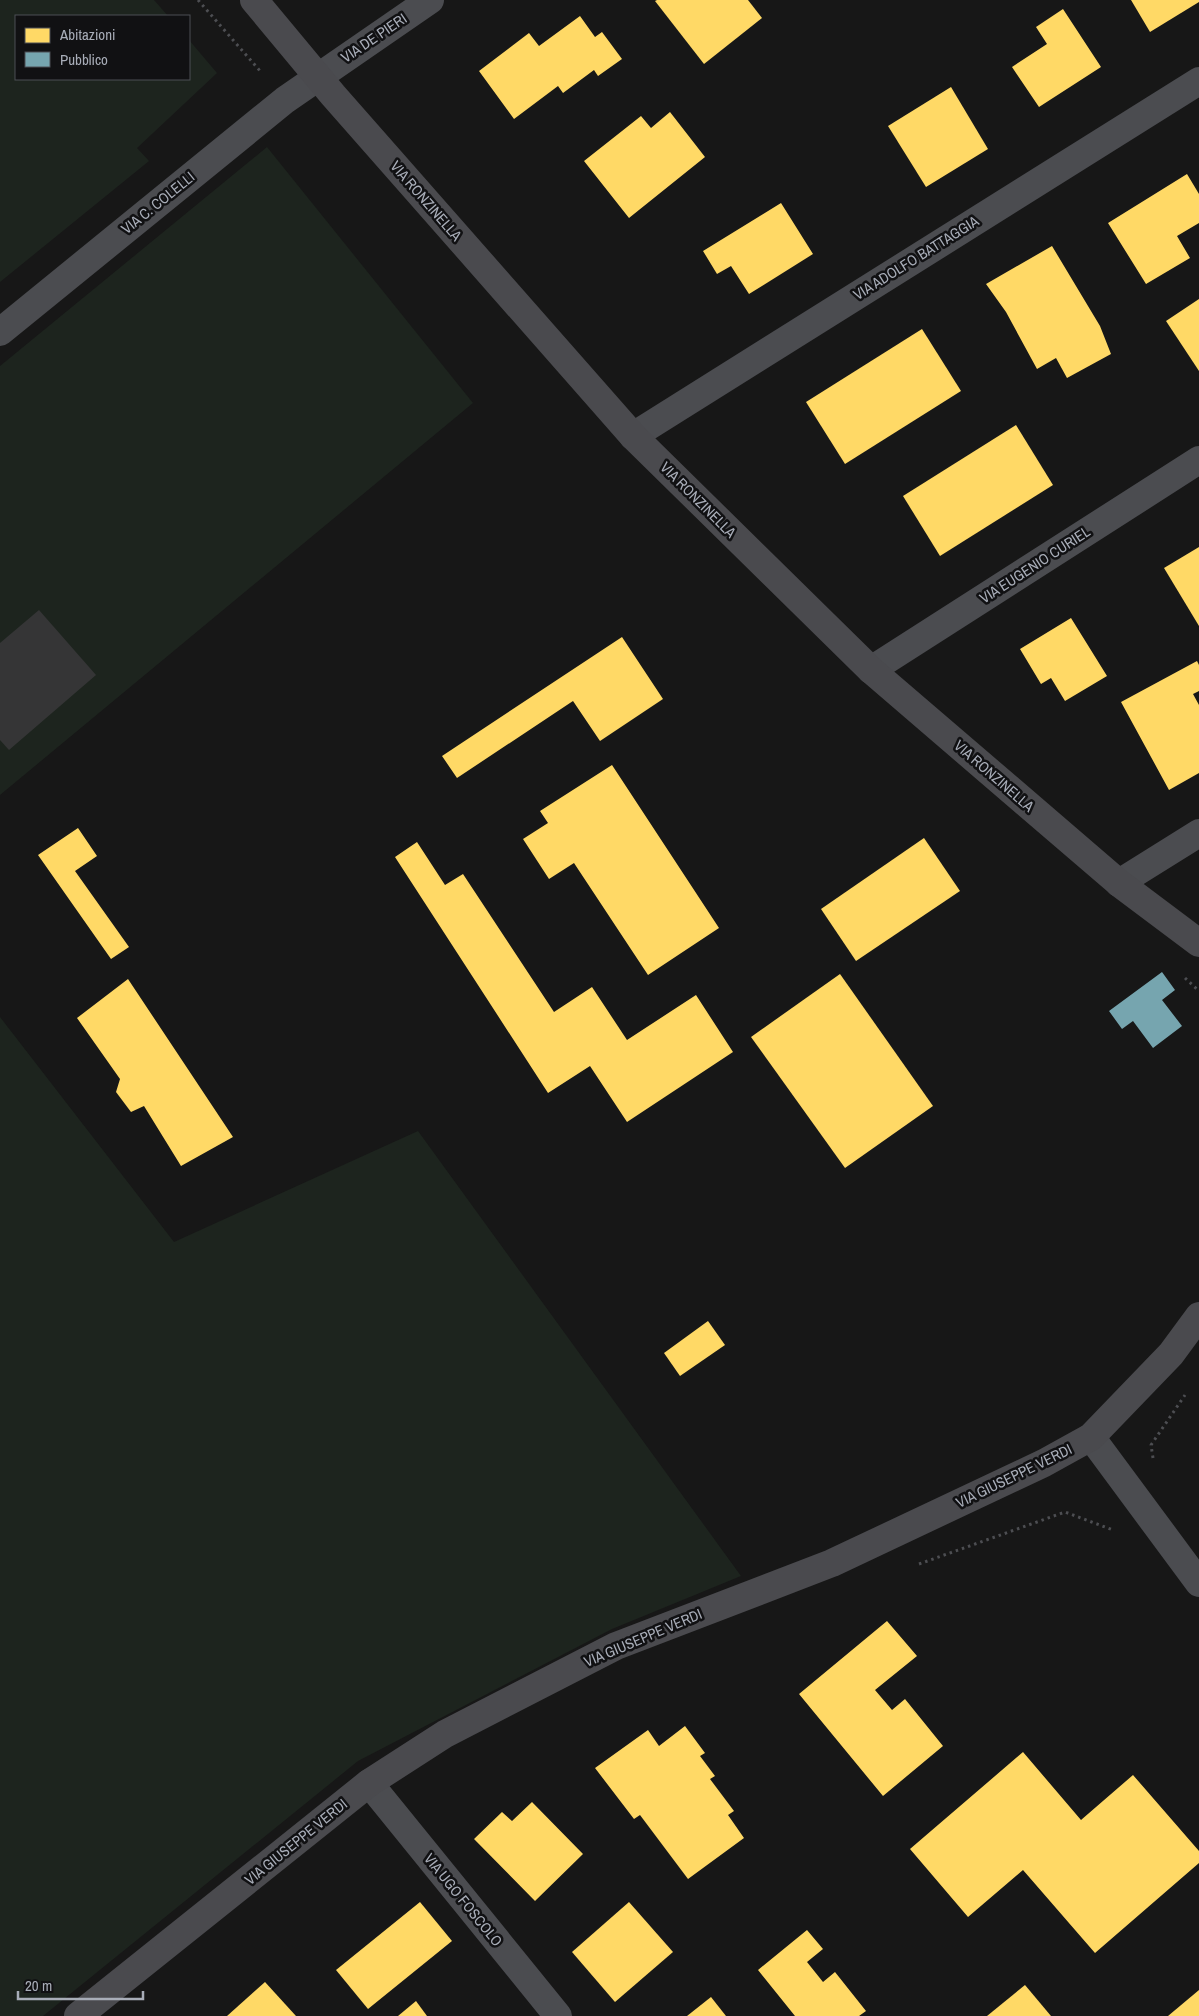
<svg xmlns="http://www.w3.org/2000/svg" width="1199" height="2016" font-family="'Archivo Narrow',sans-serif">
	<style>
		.green { fill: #1d241e }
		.homes { fill: #ffd966 }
		.public { fill: #76a5af }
		.building { fill: #353536 }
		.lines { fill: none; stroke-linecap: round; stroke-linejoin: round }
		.path { stroke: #4d4e52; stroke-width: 3; stroke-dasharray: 2.5 4; stroke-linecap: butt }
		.street { stroke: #4b4c50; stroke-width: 28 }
		.secondary { stroke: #4a4a4e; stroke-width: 28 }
		.labels { text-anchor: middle; stroke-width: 5; stroke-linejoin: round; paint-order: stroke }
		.street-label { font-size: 15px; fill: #a8adb8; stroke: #111113 }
	</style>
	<rect width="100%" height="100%" fill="#171717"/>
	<!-- green -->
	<g class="green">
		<polygon points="0,0 154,0 168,16 16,16 16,79 189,79 189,40 217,73 137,148 149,161 0,282"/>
		<polygon points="267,147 473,403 0,795 0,366"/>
		<polygon points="0,1017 174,1242 418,1131 741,1576 612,1629 358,1761 43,2016 0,2016"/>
	</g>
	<!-- homes -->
	<g class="homes">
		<polygon points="657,0 748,0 762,18 704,64 655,1"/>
		<polygon points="1131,0 1199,0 1199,2 1150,32"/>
		<polygon points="1063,9 1101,67 1039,107 1012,67 1047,44 1036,27"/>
		<polygon points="580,16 595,37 602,32 622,59 598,76 594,70 563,93 558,86 514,119 479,71 529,33 539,46"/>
		<polygon points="951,87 988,149 926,187 888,126"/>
		<polygon points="670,112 705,157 629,218 584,161 641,116 651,128"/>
		<polygon points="1187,174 1199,194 1199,223 1177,236 1190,258 1146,284 1108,223"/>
		<polygon points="781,203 813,254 749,294 731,266 717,274 703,251"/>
		<polygon points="1052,246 1100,326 1111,354 1067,378 1056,358 1037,369 1006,312 986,284"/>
		<polygon points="1199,299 1199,371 1166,321"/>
		<polygon points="922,329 961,391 845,464 806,402"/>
		<polygon points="1016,425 1053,485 940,556 903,496"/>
		<polygon points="1199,547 1199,626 1164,568"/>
		<polygon points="1071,618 1107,676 1065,701 1051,678 1041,684 1020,649"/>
		<polygon points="622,637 663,699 600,741 573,701 457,778 442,756"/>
		<polygon points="1197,661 1199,665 1199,691 1193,694 1199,705 1199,773 1169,790 1121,702"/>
		<polygon points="612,765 719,928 648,975 574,863 549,879 523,839 548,823 540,811"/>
		<polygon points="78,828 97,856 75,871 129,947 111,959 38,855"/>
		<polygon points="924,838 960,891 856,961 821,909"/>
		<polygon points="417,842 445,885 463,874 554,1012 592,987 627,1040 696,995 733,1052 627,1122 590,1066 548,1093 395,857"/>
		<polygon points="840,974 933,1106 845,1168 751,1037"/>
		<polygon points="128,979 233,1137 181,1166 144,1106 131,1112 116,1092 120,1079 77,1018"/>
		<polygon points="708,1321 725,1345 680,1376 664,1353"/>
		<polygon points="887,1621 917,1656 875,1690 892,1710 905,1699 943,1746 883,1796 799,1694"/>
		<polygon points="685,1726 705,1753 700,1756 715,1776 710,1779 734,1811 728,1815 744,1838 688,1879 640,1815 634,1819 595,1768 648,1730 659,1746"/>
		<polygon points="1023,1752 1081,1820 1133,1775 1199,1851 1199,1863 1095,1953 1023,1870 968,1917 910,1849"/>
		<polygon points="532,1802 583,1854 535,1901 474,1839 502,1812 512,1821"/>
		<polygon points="420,1902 452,1941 368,2009 336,1970"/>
		<polygon points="629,1902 673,1952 615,2002 572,1952"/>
		<polygon points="807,1930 823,1949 807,1962 823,1982 835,1972 866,2011 859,2016 795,2016 758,1970"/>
		<polygon points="265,1982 296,2016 227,2016"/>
		<polygon points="1025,1985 1051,2016 987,2016"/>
		<polygon points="1199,1990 1199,2016 1168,2016"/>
		<polygon points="711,1997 726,2016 687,2016"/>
		<polygon points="416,2001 427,2016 398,2016"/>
	</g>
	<!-- public -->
	<polygon class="public" points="1162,972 1175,990 1162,1000 1182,1026 1153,1048 1133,1021 1122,1029 1109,1011"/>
	<!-- building -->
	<polygon class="building" points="39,610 96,675 9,750 0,740 0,643"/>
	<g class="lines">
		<!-- path -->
		<g class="path">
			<polyline points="198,0 261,72"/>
			<polyline points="1185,978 1199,991"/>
			<polyline points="1153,1458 1151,1445 1185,1395"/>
			<polyline points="919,1564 1065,1512 1113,1530"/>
		</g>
		<!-- street -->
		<g class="street">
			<polyline points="0,332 285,100 430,0"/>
			<polyline points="633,436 1199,81"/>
			<polyline points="871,670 1199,460"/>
			<polyline points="1119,883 1199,833"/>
			<polyline points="1091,1437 1199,1583"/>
			<polyline points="369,1783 558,2016"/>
		</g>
		<!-- secondary -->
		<g class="secondary">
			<polyline points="254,0 333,95 633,436 871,670 1119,883 1199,943"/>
			<polyline points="78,2016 369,1783 445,1734 616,1646 832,1563 1044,1463 1091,1437 1171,1354 1199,1316"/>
		</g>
	</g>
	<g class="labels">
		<!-- street labels -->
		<g class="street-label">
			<text transform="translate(374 38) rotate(-34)" y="5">VIA DE PIERI</text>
			<text transform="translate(426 201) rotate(49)" y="5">VIA RONZINELLA</text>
			<text transform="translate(158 203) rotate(-39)" y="5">VIA C. COLELLI</text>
			<text transform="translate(916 258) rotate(-32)" y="5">VIA ADOLFO BATTAGGIA</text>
			<text transform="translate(698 500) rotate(45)" y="5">VIA RONZINELLA</text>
			<text transform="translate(1035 565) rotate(-33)" y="5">VIA EUGENIO CURIEL</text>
			<text transform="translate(994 776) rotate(41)" y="5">VIA RONZINELLA</text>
			<text transform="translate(1014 1476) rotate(-26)" y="5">VIA GIUSEPPE VERDI</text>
			<text transform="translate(643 1638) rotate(-23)" y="5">VIA GIUSEPPE VERDI</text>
			<text transform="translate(296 1842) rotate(-39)" y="5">VIA GIUSEPPE VERDI</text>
			<text transform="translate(463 1900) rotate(51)" y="5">VIA UGO FOSCOLO</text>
		</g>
	</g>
	<!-- legend -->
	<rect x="15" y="15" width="175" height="65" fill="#111113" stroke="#4d4f55"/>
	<rect x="25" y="28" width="25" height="15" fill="#ffd966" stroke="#4d4f55"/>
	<text x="60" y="40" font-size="15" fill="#a8adb8">Abitazioni</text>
	<rect x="25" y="52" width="25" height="15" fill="#76a5af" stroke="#4d4f55"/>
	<text x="60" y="65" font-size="15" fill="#a8adb8">Pubblico</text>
	<!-- scale -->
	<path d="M18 1991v8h125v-8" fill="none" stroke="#a8adb8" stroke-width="2.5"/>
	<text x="25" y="1991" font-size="15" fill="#a8adb8" stroke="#111113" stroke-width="4" paint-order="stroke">20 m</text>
</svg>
